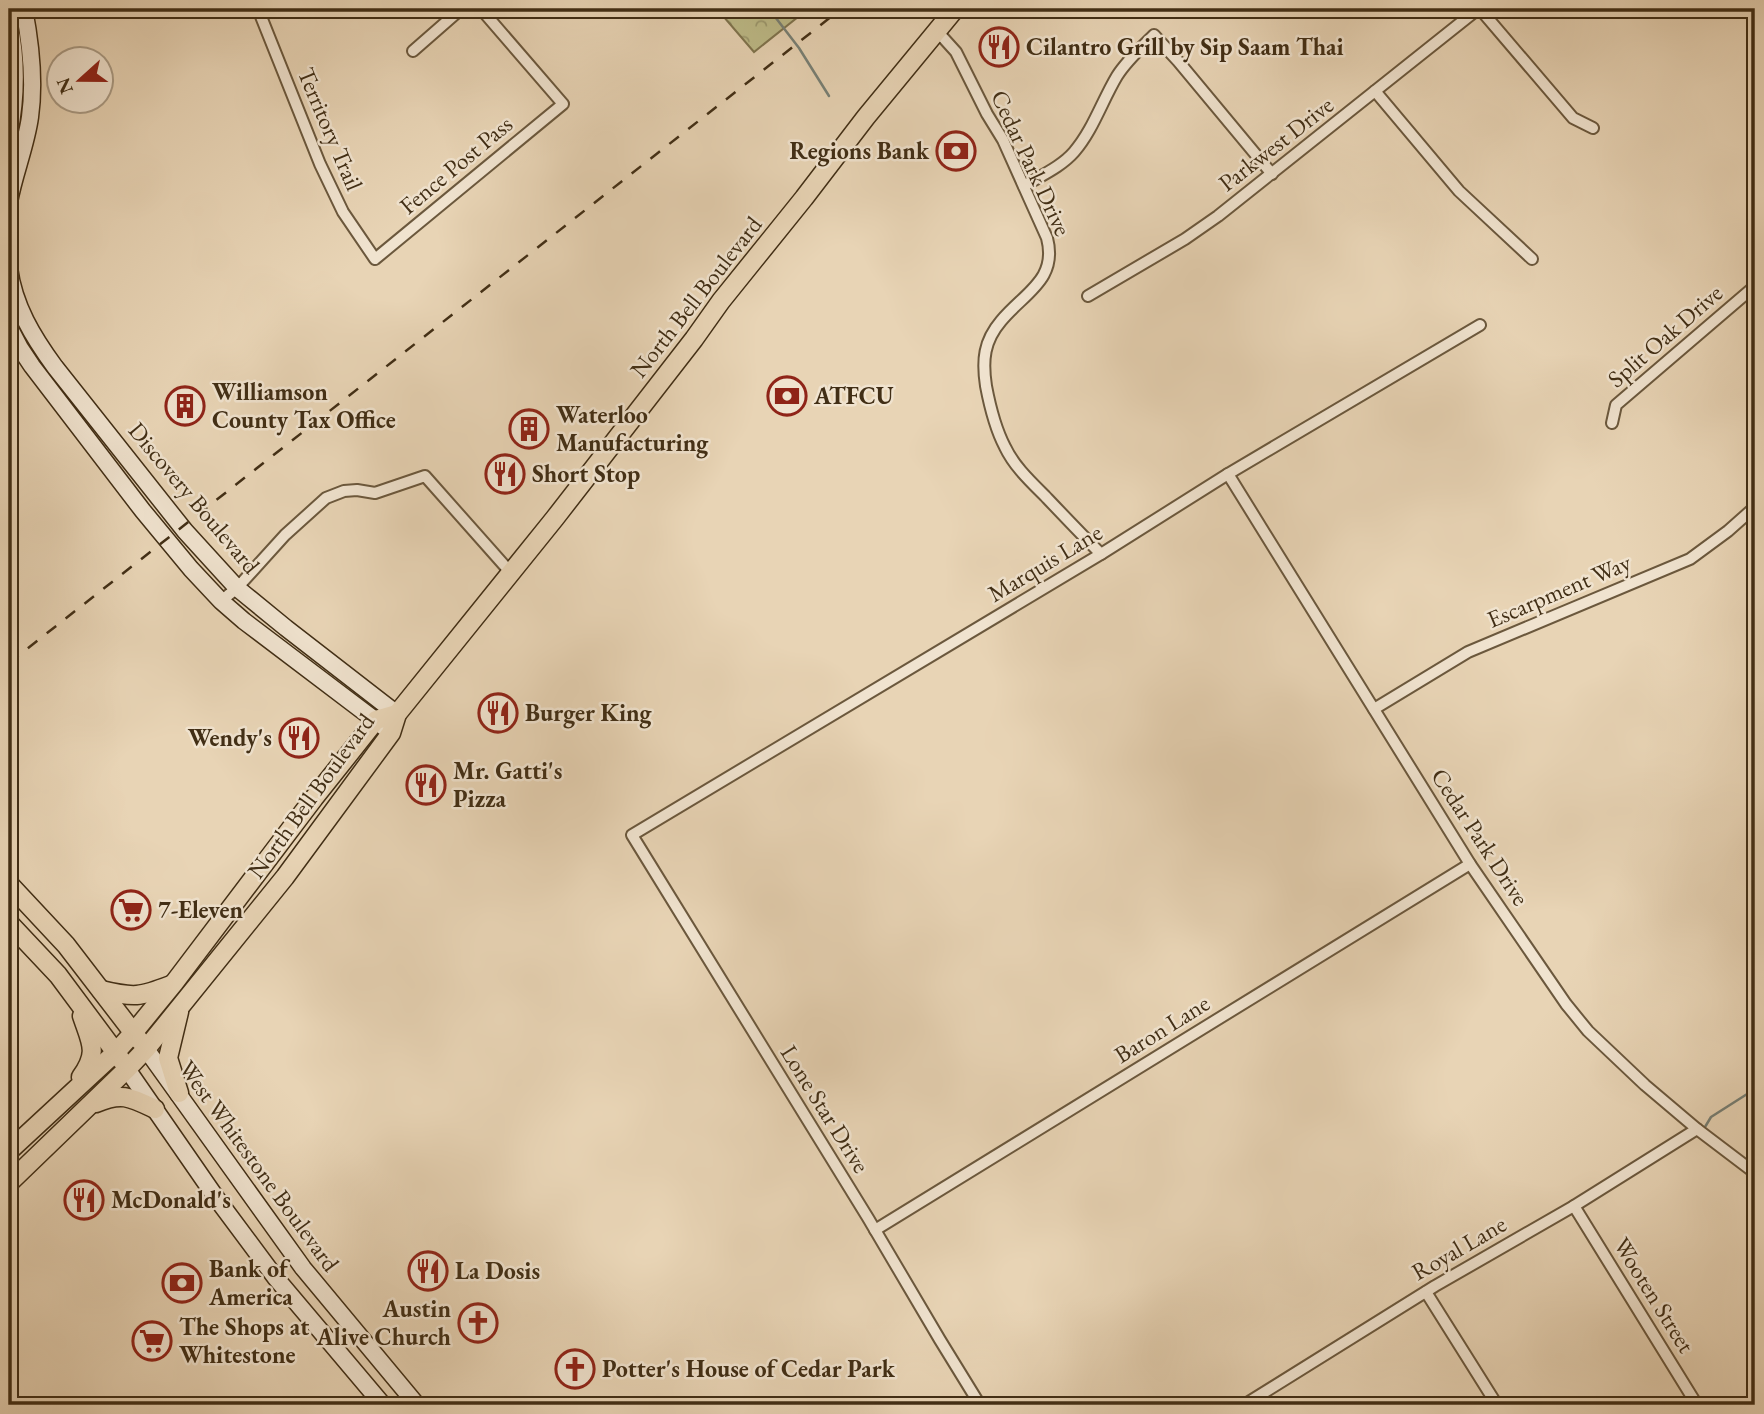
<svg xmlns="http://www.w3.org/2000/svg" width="1764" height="1414" font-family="'EB Garamond',serif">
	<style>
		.park { fill: url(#park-crowns); stroke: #7f744e; stroke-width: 2 }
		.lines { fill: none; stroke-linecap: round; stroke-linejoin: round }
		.stream { stroke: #778076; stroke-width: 2.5 }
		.street-casing { stroke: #6b583d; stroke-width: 14 }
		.secondary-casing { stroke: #412e15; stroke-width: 19 }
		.primary-casing { stroke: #412e15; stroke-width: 21 }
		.street { stroke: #f0e3cf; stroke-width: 10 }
		.secondary { stroke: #f0e3cf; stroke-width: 16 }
		.primary { stroke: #e8d4b5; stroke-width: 18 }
		.rail { stroke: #412e15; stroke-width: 2.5; stroke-dasharray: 12 12; stroke-linecap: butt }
		.labels { text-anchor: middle; stroke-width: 5; stroke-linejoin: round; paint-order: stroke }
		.poi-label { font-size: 24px; font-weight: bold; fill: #412e15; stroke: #f0e3cf; text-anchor: start }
		.street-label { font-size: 24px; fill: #412e15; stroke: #f0e3cf }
	</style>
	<defs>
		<pattern id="park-crowns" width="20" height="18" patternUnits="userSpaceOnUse" patternTransform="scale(1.75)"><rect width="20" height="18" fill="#bdbb88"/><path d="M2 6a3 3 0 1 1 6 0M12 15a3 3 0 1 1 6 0" fill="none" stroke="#9b986e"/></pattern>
	</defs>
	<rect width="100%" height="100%" fill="#e8d4b5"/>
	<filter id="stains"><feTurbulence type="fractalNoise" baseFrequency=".00286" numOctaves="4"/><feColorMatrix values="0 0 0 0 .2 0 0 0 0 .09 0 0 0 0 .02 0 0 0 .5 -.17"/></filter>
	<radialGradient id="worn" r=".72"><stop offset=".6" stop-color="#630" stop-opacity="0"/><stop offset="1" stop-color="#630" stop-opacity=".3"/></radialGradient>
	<!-- park -->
	<polygon class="park" points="717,9 808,9 754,52"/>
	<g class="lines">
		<!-- stream -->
		<g class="stream">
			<polyline points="769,9 799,48 829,96"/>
			<polyline points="1705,1127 1711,1117 1755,1089"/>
		</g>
		<!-- street casing -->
		<g class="street-casing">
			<g id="street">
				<polyline points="258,9 320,164 343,212 375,259 563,104 481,9"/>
				<polyline points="1480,9 1573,118 1593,128"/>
				<path d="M 937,31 L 956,52 L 987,114 L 1003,140 L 1047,238 C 1058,280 1024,293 1001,321 C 984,341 982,360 986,386 C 990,407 995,428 1005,447 C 1014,466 1030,481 1045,496 C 1064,516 1082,535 1101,554"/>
				<polyline points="413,51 461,9"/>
				<polyline points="1375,91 1459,191 1532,259"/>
				<path d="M 1024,186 C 1040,176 1061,167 1074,152 C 1093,130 1102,101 1117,76 C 1127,60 1141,48 1154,35 L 1178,61 L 1272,174"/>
				<polyline points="1088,296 1185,239 1218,216 1478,9"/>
				<polyline points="1612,423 1616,405 1755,286"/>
				<polyline points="1228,474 1470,864 1566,1004 1588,1031 1645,1085 1697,1129 1755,1173"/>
				<polyline points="221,601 237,588 285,535 326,498 344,491 357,490 375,493 425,476 511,573"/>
				<polyline points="1374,709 1468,652 1690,559 1728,531 1755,507"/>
				<polyline points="1574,1206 1697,1405"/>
				<polyline points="875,1230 1470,864"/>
				<polyline points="1426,1292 1497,1405"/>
				<polyline points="980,1405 940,1340 868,1218 632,835 1101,554 1228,474 1480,325"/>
				<polyline points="1244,1405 1435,1286 1574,1206 1697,1129"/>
			</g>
		</g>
		<!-- secondary casing -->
		<g class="secondary-casing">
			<g id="secondary">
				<path d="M 9,23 C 17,59 16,99 9,135"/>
				<path d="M 9,202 C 14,174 26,146 30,117 C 35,81 31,45 24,9"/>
				<path d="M 9,268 C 14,306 33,337 55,367 L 185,531 L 237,588 L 286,628 L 397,714"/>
				<polyline points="9,327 20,348 32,366 143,511 191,569 221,601 244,621 384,727"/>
				<polyline points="146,1049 303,1268 417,1405"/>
				<polyline points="127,1069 217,1199 275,1277 383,1405"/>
			</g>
		</g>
		<!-- primary casing -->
		<g class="primary-casing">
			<g id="primary">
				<polyline points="9,884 66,945 139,1040"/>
				<polyline points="9,923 58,975 122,1061"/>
				<path d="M 101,990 C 134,998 140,997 171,985"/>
				<path d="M 81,1077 C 99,1052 91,1043 82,1016"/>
				<polyline points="179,1093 168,1058 179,1012"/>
				<path d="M 96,1103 C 122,1092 130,1097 155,1109"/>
				<polyline points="9,1151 116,1052 134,1032 174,983 314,798 376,720 397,714"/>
				<polyline points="9,1183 127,1069 146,1049 285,877 391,733 397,714 555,518 694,339 721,301 804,198 866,117 955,9"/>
			</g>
		</g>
		<!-- street -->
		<use href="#street" class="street"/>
		<!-- secondary -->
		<use href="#secondary" class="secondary"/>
		<!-- primary -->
		<use href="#primary" class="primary"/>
		<!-- rail -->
		<polyline class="rail" points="9,663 841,9"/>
	</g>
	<!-- icons -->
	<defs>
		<g id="restaurant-ring" transform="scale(2.0125)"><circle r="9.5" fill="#f0e3cf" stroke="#8f2418" stroke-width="1.5"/><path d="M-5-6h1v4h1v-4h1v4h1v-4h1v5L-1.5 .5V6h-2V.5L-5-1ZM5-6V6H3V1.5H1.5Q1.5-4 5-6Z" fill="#8f2418"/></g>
		<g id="bank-ring" transform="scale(2.0125)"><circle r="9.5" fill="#f0e3cf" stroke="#8f2418" stroke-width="1.5"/><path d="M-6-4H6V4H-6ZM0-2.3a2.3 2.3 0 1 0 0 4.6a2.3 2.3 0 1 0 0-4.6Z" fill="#8f2418"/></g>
		<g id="building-ring" transform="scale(2.0125)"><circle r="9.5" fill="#f0e3cf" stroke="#8f2418" stroke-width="1.5"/><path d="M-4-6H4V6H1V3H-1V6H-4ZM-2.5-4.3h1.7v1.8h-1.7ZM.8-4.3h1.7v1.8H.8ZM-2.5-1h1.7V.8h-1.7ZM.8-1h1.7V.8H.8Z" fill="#8f2418"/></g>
		<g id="supermarket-ring" transform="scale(2.0125)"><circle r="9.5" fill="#f0e3cf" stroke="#8f2418" stroke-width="1.5"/><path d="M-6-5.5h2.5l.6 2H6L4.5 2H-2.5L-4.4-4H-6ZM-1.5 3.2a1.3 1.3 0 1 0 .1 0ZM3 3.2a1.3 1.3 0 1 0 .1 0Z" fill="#8f2418"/></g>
		<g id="church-ring" transform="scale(2.0125)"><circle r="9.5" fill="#f0e3cf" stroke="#8f2418" stroke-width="1.5"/><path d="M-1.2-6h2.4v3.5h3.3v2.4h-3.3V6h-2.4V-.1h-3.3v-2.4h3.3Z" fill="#8f2418"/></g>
	</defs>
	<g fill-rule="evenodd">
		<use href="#restaurant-ring" x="999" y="47"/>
		<use href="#bank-ring" x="956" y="151"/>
		<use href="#bank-ring" x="787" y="396"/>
		<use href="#building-ring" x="185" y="406"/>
		<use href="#building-ring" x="529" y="429"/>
		<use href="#restaurant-ring" x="505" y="474"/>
		<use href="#restaurant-ring" x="498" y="713"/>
		<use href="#restaurant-ring" x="299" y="738"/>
		<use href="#restaurant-ring" x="426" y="785"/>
		<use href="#supermarket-ring" x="131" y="910"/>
		<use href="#restaurant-ring" x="84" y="1200"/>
		<use href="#restaurant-ring" x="428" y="1271"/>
		<use href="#bank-ring" x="182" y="1283"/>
		<use href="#church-ring" x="478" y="1323"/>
		<use href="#supermarket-ring" x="152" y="1341"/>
		<use href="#church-ring" x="575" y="1369"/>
	</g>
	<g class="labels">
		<!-- poi labels -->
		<g class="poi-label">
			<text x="1026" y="55">Cilantro Grill by Sip Saam Thai</text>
			<text x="929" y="159" text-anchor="end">Regions Bank</text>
			<text x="212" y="400">Williamson<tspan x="212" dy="28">County Tax Office</tspan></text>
			<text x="814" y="404">ATFCU</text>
			<text x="556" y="423">Waterloo<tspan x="556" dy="28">Manufacturing</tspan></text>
			<text x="532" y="482">Short Stop</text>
			<text x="525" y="721">Burger King</text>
			<text x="272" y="746" text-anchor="end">Wendy's</text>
			<text x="453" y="779">Mr. Gatti's<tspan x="453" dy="28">Pizza</tspan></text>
			<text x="158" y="918">7-Eleven</text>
			<text x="111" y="1208">McDonald's</text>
			<text x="209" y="1277">Bank of<tspan x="209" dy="28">America</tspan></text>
			<text x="455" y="1279">La Dosis</text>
			<text x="451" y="1317" text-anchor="end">Austin<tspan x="451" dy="28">Alive Church</tspan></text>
			<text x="179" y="1335">The Shops at<tspan x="179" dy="28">Whitestone</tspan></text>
			<text x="602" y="1377">Potter's House of Cedar Park</text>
		</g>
		<!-- street labels -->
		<g class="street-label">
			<text transform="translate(330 129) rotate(67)" y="8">Territory Trail</text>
			<text transform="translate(1276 144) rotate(-38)" y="8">Parkwest Drive</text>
			<text transform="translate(1031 163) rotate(65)" y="8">Cedar Park Drive</text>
			<text transform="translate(456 165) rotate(-40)" y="8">Fence Post Pass</text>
			<text transform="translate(696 297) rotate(-52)" y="8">North Bell Boulevard</text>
			<text transform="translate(1665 336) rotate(-41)" y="8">Split Oak Drive</text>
			<text transform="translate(194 498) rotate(50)" y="8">Discovery Boulevard</text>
			<text transform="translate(1045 563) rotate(-31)" y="8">Marquis Lane</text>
			<text transform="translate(1559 591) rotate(-23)" y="8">Escarpment Way</text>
			<text transform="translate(311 796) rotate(-54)" y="8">North Bell Boulevard</text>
			<text transform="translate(1480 837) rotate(57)" y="8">Cedar Park Drive</text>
			<text transform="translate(1162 1029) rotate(-32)" y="8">Baron Lane</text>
			<text transform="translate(825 1109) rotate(58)" y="8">Lone Star Drive</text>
			<text transform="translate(259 1166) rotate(54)" y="8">West Whitestone Boulevard</text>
			<text transform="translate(1459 1248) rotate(-30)" y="8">Royal Lane</text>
			<text transform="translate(1654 1295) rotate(58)" y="8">Wooten Street</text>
		</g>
	</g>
	<!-- margin -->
	<rect width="1764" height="1414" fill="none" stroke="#e8d4b5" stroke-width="35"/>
	<rect x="10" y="10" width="1743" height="1393" fill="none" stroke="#412e15" stroke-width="3.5"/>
	<rect x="18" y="18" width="1729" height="1379" fill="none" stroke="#412e15" stroke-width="2"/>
	<!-- north arrow -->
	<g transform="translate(80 80) rotate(249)"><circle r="33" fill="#f0e3cf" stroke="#aa9b85" stroke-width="2"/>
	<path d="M0-5L12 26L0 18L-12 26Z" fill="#8f2418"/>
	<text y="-10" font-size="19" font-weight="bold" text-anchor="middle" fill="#412e15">N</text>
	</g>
	<rect width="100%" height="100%" filter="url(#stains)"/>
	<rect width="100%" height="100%" fill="url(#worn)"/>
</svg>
